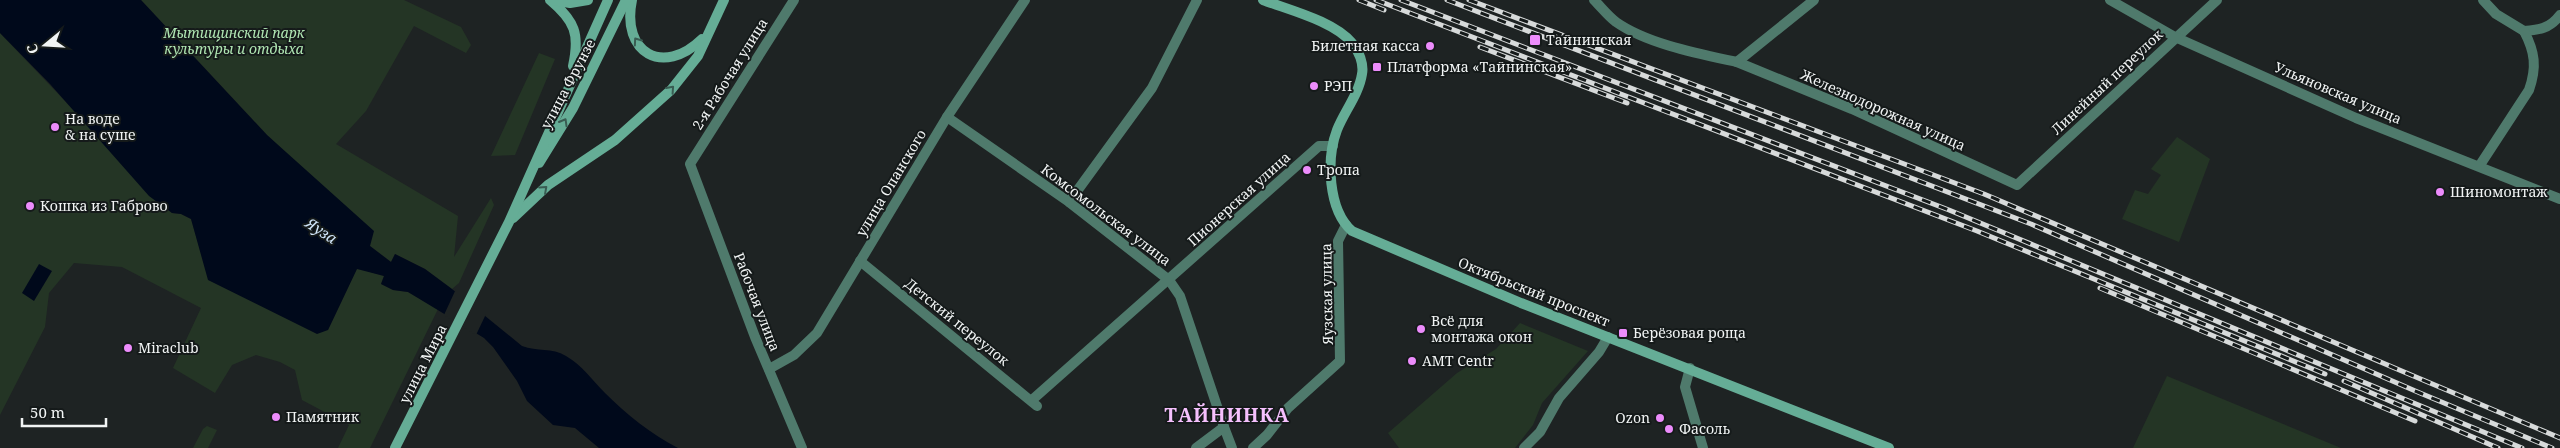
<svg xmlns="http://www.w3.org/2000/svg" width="2560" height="448" font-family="'Noto Serif',serif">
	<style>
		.green { fill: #243525 }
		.water { fill: #00091b }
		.pier { fill: #1e2323 }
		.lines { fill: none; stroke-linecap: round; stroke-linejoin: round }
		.minor { stroke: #4f7a6c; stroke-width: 10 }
		.tertiary { stroke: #4f7a6c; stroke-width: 10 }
		.secondary { stroke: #65ad96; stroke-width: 10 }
		.rail-casing { stroke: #d7dada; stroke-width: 5 }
		.rail { stroke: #151a1a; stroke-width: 3; stroke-dasharray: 9; stroke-linecap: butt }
		.oneway { stroke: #395c52 }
		.poi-dot { fill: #ec8cfb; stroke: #151a1a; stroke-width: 2 }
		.labels { text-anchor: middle; stroke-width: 4; stroke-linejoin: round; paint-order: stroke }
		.park-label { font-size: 14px; font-style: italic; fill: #afe5b2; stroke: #151a1a }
		.poi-label { font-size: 14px; fill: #f1f4f4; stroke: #151a1a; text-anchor: start }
		.street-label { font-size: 14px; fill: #f1f4f4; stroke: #151a1a }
		.water-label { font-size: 15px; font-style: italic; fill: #d0e5f9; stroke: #151a1a }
		.district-label { font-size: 19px; font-weight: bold; letter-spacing: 1px; fill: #f5c0fd; stroke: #151a1a }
	</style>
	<rect width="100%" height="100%" fill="#1e2323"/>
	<!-- green -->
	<g class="green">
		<polygon points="141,0 404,0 461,27 471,45 466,53 414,26 366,111 336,144 458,216 454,257 491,198 494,205 459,283 452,289 425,269 395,254 391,262 370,246 304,170 267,135"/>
		<polygon points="0,33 172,213 181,214 191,219 209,280 328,330 357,268 384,276 381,284 393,290 408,292 438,309 370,448 338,448 349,425 302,400 295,370 280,362 256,355 232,365 215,393 173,368 201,308 122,267 74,263 49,293 45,327 0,415"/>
		<polygon points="539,53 555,59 515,155 491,156"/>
		<polygon points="2177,137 2210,159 2179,242 2122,219 2135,190 2148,194 2161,175 2151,169"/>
		<polygon points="1520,323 1588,351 1542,403 1533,425 1515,448 1399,448 1388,433 1457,373 1496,349"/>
		<polygon points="2167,376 2341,448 2133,448"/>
		<polygon points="207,426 217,430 208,448 193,448 203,429"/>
	</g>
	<!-- water -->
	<g class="water">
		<path d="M 0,0 L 141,0 L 267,135 L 374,231 L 370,246 L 391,262 L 395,254 L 425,269 L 452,289 L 522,346 C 537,352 552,347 566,356 C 582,365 592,380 605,393 C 626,414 651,434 678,448 L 599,448 L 575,428 L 553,425 L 527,401 L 517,381 L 493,347 L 484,338 L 408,292 L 393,290 L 381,284 L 384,276 L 357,269 L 328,330 L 317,334 L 208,280 L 191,219 L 181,214 L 172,213 L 149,196 L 50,84 L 0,33 Z"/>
		<polygon points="39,264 52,271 34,301 22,293"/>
	</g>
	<!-- pier -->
	<polygon class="pier" points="456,289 486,314 476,335 444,315"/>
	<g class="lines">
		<!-- minor -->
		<g class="minor">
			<polyline points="794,0 690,164 755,337 802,448"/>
			<polyline points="2483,0 2496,14 2524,31"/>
			<path d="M 2524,31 C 2540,30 2550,28 2560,15"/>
			<polyline points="1737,62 1852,109 2017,185 2217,0"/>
			<polyline points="947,117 1069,202 1169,280 1180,296 1224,427"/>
			<path d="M 2480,165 L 2529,90 C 2537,67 2535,52 2524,31"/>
			<polyline points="1069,202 1152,88 1197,0"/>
			<polyline points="860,261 1037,406"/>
			<polyline points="1690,368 1685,387 1703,448"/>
			<polyline points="769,369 794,355 817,333 947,117 1025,0"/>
			<polyline points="1032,400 1319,146 1333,146"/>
			<polyline points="1196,448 1224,427 1232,448"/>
			<polyline points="1253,448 1267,435 1288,408 1340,361 1338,241 1346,225"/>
			<polyline points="1524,448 1540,432 1559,398 1599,352 1608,337"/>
		</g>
		<!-- tertiary -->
		<g class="tertiary">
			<path d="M 1594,0 C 1601,7 1608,16 1616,22 C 1647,44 1700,54 1737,62 L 1814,0"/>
			<polyline points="2110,0 2175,37 2356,118 2560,199"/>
		</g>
		<!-- secondary -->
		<g class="secondary">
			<path d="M 550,0 C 575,21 580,34 573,66"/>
			<polyline points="553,0 570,3 588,0"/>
			<path d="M 632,0 C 621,53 663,77 702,39"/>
			<path d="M 1263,0 C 1289,10 1334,21 1352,43 C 1359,51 1364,64 1362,74 C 1359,94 1344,112 1337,130 C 1326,159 1328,210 1352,231 L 1521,303 L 1889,448"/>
			<polyline points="539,163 573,108 626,0"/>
			<polyline points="513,218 548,185 615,140 671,90 698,56 724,0"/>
			<polyline points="395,448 509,222 608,0"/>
		</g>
		<!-- rail casing -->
		<g class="rail-casing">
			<g id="rail">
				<polyline points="1359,0 1384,10"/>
				<polyline points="1376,0 1977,231 2325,374"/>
				<polyline points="1401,0 1949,210 2522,448"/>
				<polyline points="1447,0 2031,224 2420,393 2552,448"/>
				<polyline points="1469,0 1984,194 2560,438"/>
				<polyline points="1480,47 1627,103"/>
				<polyline points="2100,288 2415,421"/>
				<polyline points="2344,381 2498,448"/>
			</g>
		</g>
		<!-- rail -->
		<use href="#rail" class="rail"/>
	</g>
	<!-- one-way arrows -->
	<defs><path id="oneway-chevron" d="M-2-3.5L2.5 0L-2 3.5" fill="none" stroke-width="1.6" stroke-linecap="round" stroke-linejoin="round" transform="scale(1.25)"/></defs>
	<g class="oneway">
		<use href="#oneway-chevron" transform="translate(637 41) rotate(-125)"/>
		<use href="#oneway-chevron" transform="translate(671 89) rotate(-48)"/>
		<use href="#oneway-chevron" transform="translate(564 122) rotate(-60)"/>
		<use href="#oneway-chevron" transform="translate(544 189) rotate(-42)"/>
	</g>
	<!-- markers -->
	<g class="poi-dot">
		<rect x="1529" y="34" width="12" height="12" rx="2.5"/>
		<circle cx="1430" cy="46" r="5"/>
		<rect x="1372" y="62" width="10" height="10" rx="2.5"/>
		<circle cx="1314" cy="86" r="5"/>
		<circle cx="55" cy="127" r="5"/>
		<circle cx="1307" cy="170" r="5"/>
		<circle cx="2440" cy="192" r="5"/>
		<circle cx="30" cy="206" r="5"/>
		<circle cx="1421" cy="329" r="5"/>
		<rect x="1618" y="328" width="10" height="10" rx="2.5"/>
		<circle cx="128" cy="348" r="5"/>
		<circle cx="1412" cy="361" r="5"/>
		<circle cx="276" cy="417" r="5"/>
		<circle cx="1660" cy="418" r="5"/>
		<circle cx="1669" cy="429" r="5"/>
	</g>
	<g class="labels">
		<!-- park labels -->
		<g class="park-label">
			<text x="234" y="38">Мытищинский парк<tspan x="234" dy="16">культуры и отдыха</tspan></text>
		</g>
		<!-- poi labels -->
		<g class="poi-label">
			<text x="1546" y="45">Тайнинская</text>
			<text x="1420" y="51" text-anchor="end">Билетная касса</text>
			<text x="1387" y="72">Платформа «Тайнинская»</text>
			<text x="1324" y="91">РЭП</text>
			<text x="65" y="124">На воде<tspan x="65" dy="16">&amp; на суше</tspan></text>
			<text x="1317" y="175">Тропа</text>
			<text x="2450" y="197">Шиномонтаж</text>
			<text x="40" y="211">Кошка из Габрово</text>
			<text x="1431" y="326">Всё для<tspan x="1431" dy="16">монтажа окон</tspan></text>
			<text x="1633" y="338">Берёзовая роща</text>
			<text x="138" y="353">Miraclub</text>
			<text x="1422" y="366">AMT Centr</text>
			<text x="286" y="422">Памятник</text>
			<text x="1650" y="423" text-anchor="end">Ozon</text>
			<text x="1679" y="434">Фасоль</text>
		</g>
		<!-- street labels -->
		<g class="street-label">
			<text transform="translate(730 74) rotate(-58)" y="5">2-я Рабочая улица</text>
			<text transform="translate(2107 82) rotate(-43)" y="5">Линейный переулок</text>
			<text transform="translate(568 84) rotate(-62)" y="5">улица Фрунзе</text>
			<text transform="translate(2338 93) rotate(23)" y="5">Ульяновская улица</text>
			<text transform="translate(1883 110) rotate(24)" y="5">Железнодорожная улица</text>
			<text transform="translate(891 183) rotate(-59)" y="5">улица Опанского</text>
			<text transform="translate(1239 199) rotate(-42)" y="5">Пионерская улица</text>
			<text transform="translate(1106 215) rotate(37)" y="5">Комсомольская улица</text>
			<text transform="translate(1534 292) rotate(22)" y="5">Октябрьский проспект</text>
			<text transform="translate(1327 294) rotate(-91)" y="5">Яузская улица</text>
			<text transform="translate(757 302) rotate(69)" y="5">Рабочая улица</text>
			<text transform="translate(957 322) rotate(39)" y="5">Детский переулок</text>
			<text transform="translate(423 364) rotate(-63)" y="5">улица Мира</text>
		</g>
		<!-- water labels -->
		<g class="water-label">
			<text transform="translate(321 231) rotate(33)" y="5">Яуза</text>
		</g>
		<!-- district labels -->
		<g class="district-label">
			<text x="1227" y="422">ТАЙНИНКА</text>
		</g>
	</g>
	<!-- north arrow -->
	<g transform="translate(45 45) rotate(252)" stroke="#151a1a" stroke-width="4" paint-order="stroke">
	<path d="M0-4L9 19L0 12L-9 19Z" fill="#f1f4f4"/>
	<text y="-8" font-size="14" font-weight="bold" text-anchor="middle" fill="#f1f4f4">С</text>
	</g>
	<!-- scale -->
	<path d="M22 418v8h84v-8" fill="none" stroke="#f1f4f4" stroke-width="2.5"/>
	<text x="30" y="418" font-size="15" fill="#f1f4f4" stroke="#151a1a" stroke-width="4" paint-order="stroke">50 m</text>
</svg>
